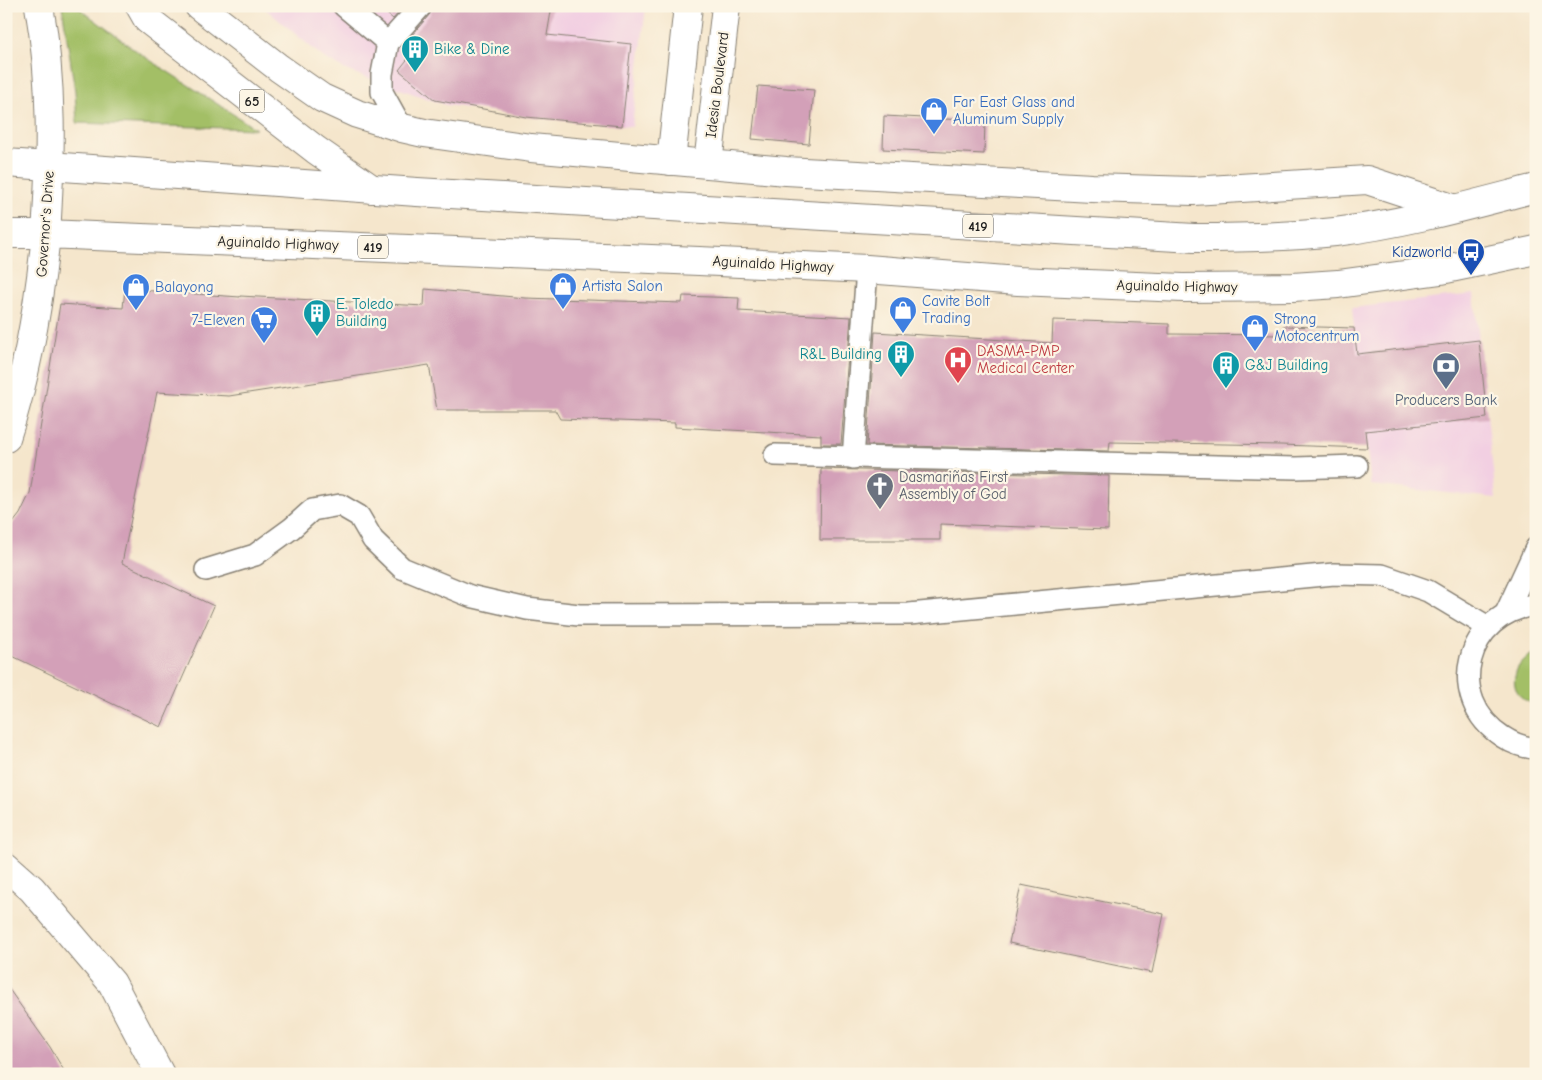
<svg xmlns="http://www.w3.org/2000/svg" width="1542" height="1080" font-family="'Comic Neue',sans-serif">
	<style>
		.built { fill: #f2cfe2 }
		.green { fill: #a3bf66; stroke: #606e41 }
		.building { fill: #d3a0b8 }
		.lines { fill: none; stroke-linecap: round; stroke-linejoin: round }
		.lane-casing { stroke: #888174; stroke-width: 24 }
		.street-casing { stroke: #888174; stroke-width: 30 }
		.secondary-casing { stroke: #888174; stroke-width: 30 }
		.primary-casing { stroke: #888174; stroke-width: 30 }
		.highway-casing { stroke: #888174; stroke-width: 30 }
		.lane { stroke: #fff; stroke-width: 21 }
		.street { stroke: #fff; stroke-width: 28 }
		.secondary { stroke: #fff; stroke-width: 28 }
		.primary { stroke: #fff; stroke-width: 28 }
		.highway { stroke: #fff; stroke-width: 28 }
		.labels { text-anchor: middle; stroke-width: 4.5; stroke-linejoin: round; paint-order: stroke }
		.shield { fill: #fcf5e5; stroke: #5f5d58; stroke-width: 1 }
		.shield-label { font-size: 14px; font-weight: bold; fill: #1c1c1c }
		.culture-label { font-size: 15px; fill: #0d838f; stroke: #fcf5e5; text-anchor: start }
		.street-label { font-size: 15px; fill: #1c1c1c; stroke: #fcf5e5 }
		.shop-label { font-size: 15px; fill: #366cbe; stroke: #fcf5e5; text-anchor: start }
		.transit-label { font-size: 15px; fill: #164399; stroke: #fcf5e5; text-anchor: end }
		.health-label { font-size: 15px; fill: #be3a42; stroke: #fcf5e5; text-anchor: start }
		.service-label { font-size: 15px; fill: #4e5e75; stroke: #fcf5e5 }
		.worship-label { font-size: 15px; fill: #5b616d; stroke: #fcf5e5; text-anchor: start }
	</style>
	<rect width="100%" height="100%" fill="#fcf5e5"/>
	<filter id="ink" filterUnits="userSpaceOnUse"><feTurbulence type="fractalNoise" baseFrequency=".02" numOctaves="2"/><feDisplacementMap in="SourceGraphic" scale="10" xChannelSelector="R" yChannelSelector="G"/><feConvolveMatrix kernelMatrix="1 2 1 2 8 2 1 2 1" color-interpolation-filters="sRGB"/></filter>
	<filter id="wash" filterUnits="userSpaceOnUse"><feTurbulence type="fractalNoise" baseFrequency=".0096" numOctaves="4" result="noise"/><feDisplacementMap in="SourceGraphic" scale="20" xChannelSelector="R" yChannelSelector="G"/><feGaussianBlur stdDeviation="1.12" result="paint"/><feColorMatrix in="noise" values="0 0 0 0 0 0 0 0 0 0 0 0 0 0 0 0 0 1.4 0 .05"/><feComposite in="paint" operator="in"/></filter>
	<g filter="url(#wash)">
		<rect width="100%" height="100%" fill="#f5e6cc"/>
		<!-- built -->
		<g class="built">
			<polygon points="262,6 646,6 632,127 557,120 446,105 348,71 324,58"/>
			<polygon points="1474,294 1496,498 1371,485 1352,308"/>
		</g>
		<!-- green -->
		<g class="green">
			<polygon points="62,6 76,6 142,55 256,129 77,123 75,91"/>
			<path d="M 1536,653 L 1536,705 C 1532,704 1528,702 1525,700 C 1505,686 1516,659 1536,653 Z"/>
		</g>
		<g id="blocks">
			<!-- building -->
			<g class="building">
				<polygon points="378,6 404,6 393,19"/>
				<polygon points="433,6 552,6 547,35 631,44 622,126 526,117 435,100 399,70 421,42 412,35 430,14"/>
				<polygon points="758,86 814,90 809,144 752,139"/>
				<polygon points="884,116 985,121 984,154 883,149"/>
				<polygon points="125,289 240,297 240,296 424,306 425,289 525,298 682,303 683,296 739,298 738,311 851,317 841,444 821,444 821,435 675,427 675,423 560,419 555,410 437,410 429,365 229,396 157,392 122,563 214,606 161,727 6,653 6,532 20,514 30,493 60,304 123,308"/>
				<polygon points="1053,320 1169,324 1169,334 1283,335 1283,326 1354,328 1357,354 1479,340 1487,418 1365,431 1367,448 1281,445 1110,442 1109,451 867,445 875,332 1052,343"/>
				<polygon points="821,469 1109,476 1108,530 940,524 940,540 820,540"/>
				<polygon points="1021,885 1164,914 1152,973 1009,943"/>
				<polygon points="6,985 50,1047 66,1074 6,1074"/>
			</g>
		</g>
	</g>
	<g filter="url(#ink)">
		<use href="#blocks" fill-opacity="0" stroke="#888174" stroke-width="1"/>
		<g class="lines">
			<!-- lane casing -->
			<g class="lane-casing">
				<g id="lane">
					<polyline points="344,6 388,43"/>
					<polyline points="402,128 382,92 382,74 388,43 421,6"/>
					<polyline points="775,455 1296,468 1357,466"/>
					<polyline points="853,458 867,269"/>
					<polyline points="206,570 255,555 292,528 312,510 340,505 359,516 373,540 402,568 470,596 527,609 579,615 909,614 1334,574 1382,575 1428,591 1488,627"/>
					<path d="M 1536,605 C 1466,612 1443,699 1503,737 C 1512,743 1525,748 1536,748"/>
					<polyline points="1506,613 1536,548"/>
				</g>
			</g>
			<!-- street casing -->
			<g class="street-casing">
				<polyline id="street" points="6,866 32,889 112,983 160,1074"/>
			</g>
			<!-- secondary casing -->
			<g class="secondary-casing">
				<g id="secondary">
					<polyline points="671,161 688,6"/>
					<polyline points="708,164 726,6"/>
				</g>
			</g>
			<!-- primary casing -->
			<g class="primary-casing">
				<g id="primary">
					<polyline points="140,6 148,20 316,150 372,189"/>
					<polyline points="199,6 279,68 322,98 357,114 402,128 424,133 531,148 708,164 786,171 1092,188 1193,191 1367,180 1452,208"/>
					<path d="M 6,234 L 46,234 C 51,156 53,84 39,6"/>
				</g>
			</g>
			<!-- highway casing -->
			<g class="highway-casing">
				<g id="highway">
					<path d="M 6,163 L 417,192 L 1194,238 C 1241,238 1288,237 1335,232 C 1403,224 1470,205 1536,188"/>
					<path d="M 6,438 C 28,372 39,304 46,234 L 699,261 L 867,269 L 1018,281 L 1183,288 L 1293,287 L 1338,284 L 1441,270 L 1536,250"/>
				</g>
			</g>
			<!-- lane -->
			<use href="#lane" class="lane"/>
			<!-- street -->
			<use href="#street" class="street"/>
			<!-- secondary -->
			<use href="#secondary" class="secondary"/>
			<!-- primary -->
			<use href="#primary" class="primary"/>
			<!-- highway -->
			<use href="#highway" class="highway"/>
		</g>
	</g>
	<!-- icons -->
	<defs>
		<g id="building-pin" transform="scale(1.4375)"><path d="M0 17L-7.5 6A9.5 9.5 0 1 1 7.5 6Z" fill="#0f9aa8" stroke="#fcf5e5"/><path d="M-4-6H4V6H1V3H-1V6H-4ZM-2.5-4.3h1.7v1.8h-1.7ZM.8-4.3h1.7v1.8H.8ZM-2.5-1h1.7V.8h-1.7ZM.8-1h1.7V.8H.8Z" fill="#fff"/></g>
		<g id="shop-pin" transform="scale(1.4375)"><path d="M0 17L-7.5 6A9.5 9.5 0 1 1 7.5 6Z" fill="#3f7fe0" stroke="#fcf5e5"/><path d="M-5-2.5h2.3a2.7 3.5 0 0 1 5.4 0H5L5.5 6h-11ZM-1.5-2.5h3a1.5 2.3 0 0 0-3 0Z" fill="#fff"/></g>
		<g id="bus-pin" transform="scale(1.4375)"><path d="M0 17L-7.5 6A9.5 9.5 0 1 1 7.5 6Z" fill="#1a4fb4" stroke="#fcf5e5"/><path d="M-5-6H5V4H4V6H2V4H-2V6H-4V4H-5ZM-3.5-4V0h7V-4ZM-3.5 1.2v1.5H-2V1.2ZM2 1.2v1.5H3.5V1.2Z" fill="#fff"/></g>
		<g id="supermarket-pin" transform="scale(1.4375)"><path d="M0 17L-7.5 6A9.5 9.5 0 1 1 7.5 6Z" fill="#3f7fe0" stroke="#fcf5e5"/><path d="M-6-5.5h2.5l.6 2H6L4.5 2H-2.5L-4.4-4H-6ZM-1.5 3.2a1.3 1.3 0 1 0 .1 0ZM3 3.2a1.3 1.3 0 1 0 .1 0Z" fill="#fff"/></g>
		<g id="hospital-pin" transform="scale(1.4375)"><path d="M0 17L-7.5 6A9.5 9.5 0 1 1 7.5 6Z" fill="#e0444e" stroke="#fcf5e5"/><path d="M-5-5h3v3.5h4V-5h3V5h-3V1.5h-4V5h-3Z" fill="#fff"/></g>
		<g id="bank-pin" transform="scale(1.4375)"><path d="M0 17L-7.5 6A9.5 9.5 0 1 1 7.5 6Z" fill="#5c6f8a" stroke="#fcf5e5"/><path d="M-6-4H6V4H-6ZM0-2.3a2.3 2.3 0 1 0 0 4.6a2.3 2.3 0 1 0 0-4.6Z" fill="#fff"/></g>
		<g id="church-pin" transform="scale(1.4375)"><path d="M0 17L-7.5 6A9.5 9.5 0 1 1 7.5 6Z" fill="#6b7280" stroke="#fcf5e5"/><path d="M-1.2-6h2.4v3.5h3.3v2.4h-3.3V6h-2.4V-.1h-3.3v-2.4h3.3Z" fill="#fff"/></g>
	</defs>
	<g fill-rule="evenodd">
		<use href="#building-pin" x="415" y="49"/>
		<use href="#shop-pin" x="934" y="111"/>
		<use href="#bus-pin" x="1471" y="252"/>
		<use href="#shop-pin" x="563" y="286"/>
		<use href="#shop-pin" x="136" y="287"/>
		<use href="#shop-pin" x="903" y="310"/>
		<use href="#building-pin" x="317" y="313"/>
		<use href="#supermarket-pin" x="264" y="320"/>
		<use href="#shop-pin" x="1255" y="328"/>
		<use href="#building-pin" x="901" y="354"/>
		<use href="#hospital-pin" x="958" y="360"/>
		<use href="#building-pin" x="1226" y="365"/>
		<use href="#bank-pin" x="1446" y="366"/>
		<use href="#church-pin" x="880" y="486"/>
	</g>
	<g class="labels">
		<!-- shield labels -->
		<g class="shield">
			<rect x="239.5" y="89.5" width="25" height="23" rx="4"/>
			<rect x="963" y="214.5" width="30" height="23" rx="4"/>
			<rect x="358" y="235.5" width="30" height="23" rx="4"/>
		</g>
		<g class="shield-label">
			<text x="252" y="106">65</text>
			<text x="978" y="231">419</text>
			<text x="373" y="252">419</text>
		</g>
		<!-- culture labels -->
		<g class="culture-label">
			<text x="434" y="54">Bike &amp; Dine</text>
			<text x="336" y="309">E. Toledo<tspan x="336" dy="17">Building</tspan></text>
			<text x="882" y="359" text-anchor="end">R&amp;L Building</text>
			<text x="1245" y="370">G&amp;J Building</text>
		</g>
		<!-- street labels -->
		<g class="street-label">
			<text transform="translate(717 85) rotate(-83)" y="5">Idesia Boulevard</text>
			<text transform="translate(45 224) rotate(-86)" y="5">Governor's Drive</text>
			<text transform="translate(278 243) rotate(2)" y="5">Aguinaldo Highway</text>
			<text transform="translate(773 264) rotate(3)" y="5">Aguinaldo Highway</text>
			<text transform="translate(1177 286) rotate(1)" y="5">Aguinaldo Highway</text>
		</g>
		<!-- shop labels -->
		<g class="shop-label">
			<text x="953" y="107">Far East Glass and<tspan x="953" dy="17">Aluminum Supply</tspan></text>
			<text x="582" y="291">Artista Salon</text>
			<text x="155" y="292">Balayong</text>
			<text x="922" y="306">Cavite Bolt<tspan x="922" dy="17">Trading</tspan></text>
			<text x="1274" y="324">Strong<tspan x="1274" dy="17">Motocentrum</tspan></text>
			<text x="245" y="325" text-anchor="end">7-Eleven</text>
		</g>
		<!-- transit labels -->
		<g class="transit-label">
			<text x="1452" y="257">Kidzworld</text>
		</g>
		<!-- health labels -->
		<g class="health-label">
			<text x="977" y="356">DASMA-PMP<tspan x="977" dy="17">Medical Center</tspan></text>
		</g>
		<!-- service labels -->
		<g class="service-label">
			<text x="1446" y="405">Producers Bank</text>
		</g>
		<!-- worship labels -->
		<g class="worship-label">
			<text x="899" y="482">Dasmariñas First<tspan x="899" dy="17">Assembly of God</tspan></text>
		</g>
	</g>
	<!-- margin -->
	<rect width="1542" height="1080" fill="none" stroke="#fcf5e5" stroke-width="25"/>
</svg>
